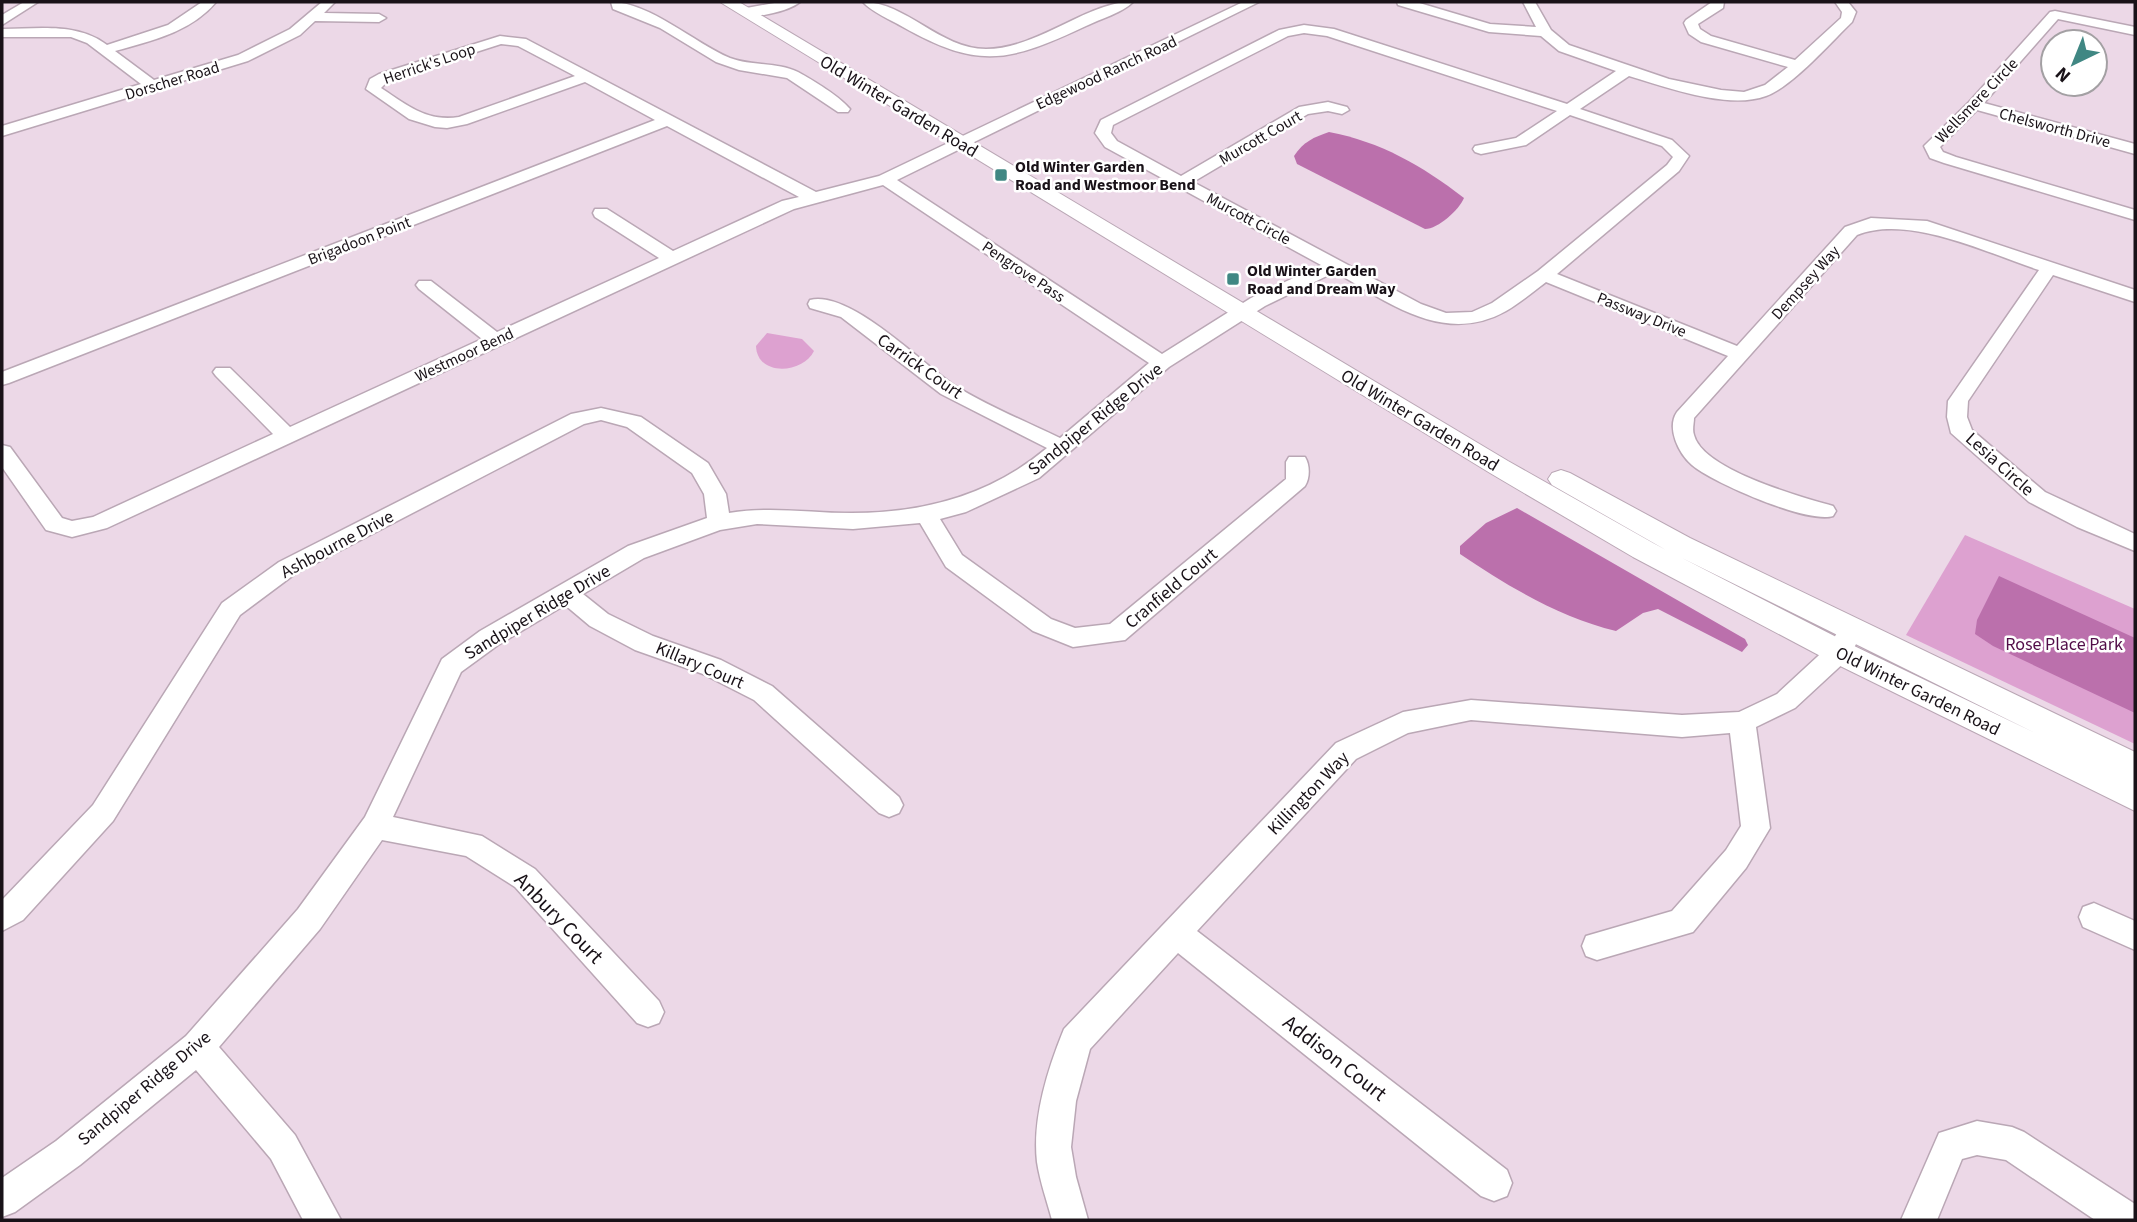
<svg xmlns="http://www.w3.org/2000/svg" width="2137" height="1222" font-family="'Source Sans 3',sans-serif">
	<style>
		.green { fill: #dda1d0 }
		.water { fill: #bb70ac }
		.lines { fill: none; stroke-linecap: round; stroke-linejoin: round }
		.minor-casing { stroke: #baa7b5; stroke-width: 3 }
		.major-casing { stroke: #baa7b5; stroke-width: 2 }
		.minor { fill: #fff; fill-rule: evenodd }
		.major { fill: #fff; fill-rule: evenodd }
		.poi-dot { fill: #408783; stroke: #fff; stroke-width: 2.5 }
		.labels { text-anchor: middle; stroke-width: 5; stroke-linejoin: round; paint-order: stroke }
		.far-street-label { font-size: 16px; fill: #191218; stroke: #fff }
		.far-poi-label { font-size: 16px; font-weight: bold; fill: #191218; stroke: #fff; text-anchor: start }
		.street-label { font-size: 18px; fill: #191218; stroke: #fff }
		.park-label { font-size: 18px; fill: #520d48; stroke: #fff }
		.near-street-label { font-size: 21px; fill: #191218; stroke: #fff }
	</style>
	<rect width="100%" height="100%" fill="#ecd8e7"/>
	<!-- green -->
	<g class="green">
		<path d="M 767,333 L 802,339 L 814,351 C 803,374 757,377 756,346 Z"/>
		<polygon points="1965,535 2135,609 2135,744 1906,635"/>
	</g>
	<!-- water -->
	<g class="water">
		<path d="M 1329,132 C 1381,142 1421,165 1464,198 C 1459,210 1438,229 1425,229 L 1297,164 L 1294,156 C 1303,142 1314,137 1329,132 Z"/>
		<path d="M 1517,508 L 1745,639 L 1748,645 L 1742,652 L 1658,609 L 1643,613 L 1616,631 C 1561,618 1507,586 1460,554 L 1460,546 L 1486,523 Z"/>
		<polygon points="1999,576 2135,638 2135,713 1993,646 1975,634 1977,620"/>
	</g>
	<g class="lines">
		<!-- minor casing -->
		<g class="minor-casing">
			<g id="minor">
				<polygon points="24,2 38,2 2,25 2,15"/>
				<path d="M 202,2 L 216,2 C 191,32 151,41 115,51 L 154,80 L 238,55 L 290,29 L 322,2 L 335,2 L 324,13 L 379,14 L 386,18 L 379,22 L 315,21 L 300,35 L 248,61 L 2,136 L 2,126 L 141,84 L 87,43 L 71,37 L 2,37 L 2,29 C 37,29 77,22 107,45 L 168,25 Z"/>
				<path d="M 611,2 C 650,2 694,43 730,58 C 751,66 778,62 798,72 C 814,81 838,95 850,109 L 848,112 L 838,112 L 787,78 L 739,70 L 716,62 L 660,28 L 613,9 Z"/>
				<path d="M 780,2 L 800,2 C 789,11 751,21 739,12 L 741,9 Z"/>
				<path d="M 863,2 C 906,2 940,49 986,49 C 1038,49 1090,0 1133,2 C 1122,13 1100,19 1086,26 C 1009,62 979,70 903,27 C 891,20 872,12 863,2 Z"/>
				<path d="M 1243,2 L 1259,2 L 897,180 L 1162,354 L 1251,298 L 1321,265 L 1105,147 L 1095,133 L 1101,120 L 1279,30 L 1304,25 L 1334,29 L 1567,104 L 1616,71 L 1559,51 L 1541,36 L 1489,32 L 1398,5 L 1397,2 L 1416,2 L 1490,24 L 1536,27 L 1523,2 L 1535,2 L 1551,30 L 1569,45 L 1669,79 L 1721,90 L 1744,92 L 1765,85 L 1788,67 L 1701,42 L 1689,34 L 1684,23 L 1686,20 L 1712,2 L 1724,2 L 1723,8 L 1698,24 L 1700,29 L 1711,36 L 1795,60 L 1841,18 L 1842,12 L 1835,2 L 1848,2 L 1856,12 L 1852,22 C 1831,42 1792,87 1766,96 C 1728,110 1666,87 1629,76 L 1580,109 L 1672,140 L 1689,156 L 1679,171 L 1557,274 L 1737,346 L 1845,227 L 1871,218 L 1927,221 L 2135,290 L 2135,302 L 2053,275 L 1968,401 L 1967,417 L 1972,430 L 2045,492 L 2135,534 L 2135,551 L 2077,527 L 2029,502 L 1951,433 L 1947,417 L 1948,401 L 2039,270 C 1987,253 1909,214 1857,235 L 1694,418 C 1694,423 1692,430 1694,435 C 1703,470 1801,497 1833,506 L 1836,511 L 1833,516 C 1808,524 1713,483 1692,465 C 1679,454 1666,428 1677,412 L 1728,356 L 1546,282 C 1533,292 1520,303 1506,311 C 1444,346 1388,302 1335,272 L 1265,306 L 1169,367 L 1039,478 L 966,512 L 940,519 L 962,555 L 1051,619 L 1075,628 L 1110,624 L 1286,479 L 1286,462 L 1289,457 L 1305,457 C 1310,465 1310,478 1305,486 L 1125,640 L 1073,647 L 1033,631 L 946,567 L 920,523 L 853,529 L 757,524 L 720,530 L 644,558 L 583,594 L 608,614 L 653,636 L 721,660 L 772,686 L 899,797 L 903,805 L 899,813 L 889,817 L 879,813 L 754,700 L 703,674 L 635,650 L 590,626 L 565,605 L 498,645 L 461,672 L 393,817 L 482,836 L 535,869 L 659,1001 L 664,1012 L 659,1023 L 648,1027 L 637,1023 L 515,887 L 466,856 L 382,840 L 320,929 L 219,1047 L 295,1135 L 341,1220 L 303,1220 L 271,1159 L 196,1070 L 80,1165 L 15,1212 L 2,1217 L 2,1178 L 56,1141 L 186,1036 L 298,909 L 365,817 L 442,659 L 480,631 L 628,546 L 707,518 L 704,494 L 692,473 L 627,427 L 601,420 L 584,424 L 295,574 L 240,615 L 113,821 L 23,920 L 2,931 L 2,900 L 93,805 L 222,603 L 279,562 L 571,414 L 601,408 L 641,417 L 708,463 L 726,494 L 729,513 C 770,506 811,513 852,513 C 924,513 991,495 1047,448 L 941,394 L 841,317 L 810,308 L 808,304 L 810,300 C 850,290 921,363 954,385 C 987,406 1025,421 1060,438 L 1149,363 L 883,185 L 794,209 L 107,528 L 72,537 L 46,530 L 2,467 L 2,445 L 10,447 L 62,518 L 72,521 L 93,517 L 273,434 L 216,376 L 213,372 L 216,368 L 230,368 L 290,427 L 482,339 L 419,289 L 416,285 L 419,281 L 431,281 L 497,332 L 659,258 L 595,217 L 593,213 L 595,209 L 607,209 L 673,251 L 782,201 L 799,197 L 667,126 L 9,383 L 2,385 L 2,372 L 655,120 L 585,82 L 467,124 L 447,128 L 435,127 L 409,119 L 366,89 L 370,79 L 379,74 L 500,36 L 526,39 L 816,192 L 879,176 ZM 1304,33 L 1327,36 L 1557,111 L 1516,138 L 1475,146 L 1473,149 L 1475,152 L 1481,154 L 1526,145 L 1570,115 L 1662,146 L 1673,157 L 1667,165 L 1538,271 L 1492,303 L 1472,312 L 1446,313 L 1421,304 L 1193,182 L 1308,114 L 1328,111 L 1342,114 L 1349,110 L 1347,107 L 1328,102 L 1299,107 L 1181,176 L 1117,141 L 1111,133 L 1113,125 L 1288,36 ZM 501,44 L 518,46 L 575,76 L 459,117 C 426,122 407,105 381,88 L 389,80 Z"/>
				<polygon points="2055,11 2135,27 2135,35 2058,19 1984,103 2135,144 2135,154 1977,110 1940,147 1943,152 1956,157 2135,210 2135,220 1944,163 1930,158 1924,146 1969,102 2050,12"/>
				<path d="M 1851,622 L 1860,624 L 1863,631 L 1848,659 L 1795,708 L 1756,727 L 1770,828 L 1746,868 L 1693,932 L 1597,960 L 1586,956 L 1582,946 L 1586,936 L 1672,911 L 1726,850 L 1741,826 L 1730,733 L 1682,737 L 1471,720 L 1408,733 L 1356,759 L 1197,931 L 1507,1170 L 1512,1183 L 1507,1196 L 1494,1201 L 1481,1196 L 1178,953 L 1090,1049 L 1076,1101 L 1071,1147 L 1076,1177 L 1088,1220 L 1052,1220 C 1047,1201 1040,1182 1037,1162 C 1032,1118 1048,1068 1064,1029 L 1336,743 L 1403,712 L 1471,700 L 1682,715 L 1739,712 L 1777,694 L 1830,645 L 1842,624 Z"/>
				<polygon points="2094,903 2135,921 2135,950 2083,927 2079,917 2083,907"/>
				<polygon points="1977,1121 2012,1127 2024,1132 2135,1204 2135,1220 2095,1220 2006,1160 1977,1155 1962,1159 1937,1220 1901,1220 1939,1133"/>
			</g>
		</g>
		<!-- major casing -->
		<g class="major-casing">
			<path id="major" d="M 720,2 L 739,2 L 1508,461 L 1653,543 L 1666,550 L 1552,485 L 1548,479 L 1552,473 L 1561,470 L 1570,473 L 1690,538 L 2135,752 L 2135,781 L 2132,780 L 2135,781 L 2135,811 L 1828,660 L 1633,557 L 1490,473 ZM 1682,558 L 2037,734 L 1850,644 Z"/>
		</g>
		<!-- minor -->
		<use href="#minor" class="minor"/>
		<!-- major -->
		<use href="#major" class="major"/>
	</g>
	<!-- markers -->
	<g class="poi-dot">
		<rect x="994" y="168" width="14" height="14" rx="3.5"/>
		<rect x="1226" y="272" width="14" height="14" rx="3.5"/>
	</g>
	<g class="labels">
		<!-- far-street labels -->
		<g class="far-street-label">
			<text transform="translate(429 63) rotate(-19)" y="6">Herrick's Loop</text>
			<text transform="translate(1106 72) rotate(-25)" y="6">Edgewood Ranch Road</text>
			<text transform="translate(172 80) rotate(-17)" y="6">Dorscher Road</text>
			<text transform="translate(1976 100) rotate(-46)" y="6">Wellsmere Circle</text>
			<text transform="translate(2055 127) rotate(15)" y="6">Chelsworth Drive</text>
			<text transform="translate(1260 137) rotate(-30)" y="6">Murcott Court</text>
			<text transform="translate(1249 218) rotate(28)" y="6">Murcott Circle</text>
			<text transform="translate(359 240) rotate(-21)" y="6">Brigadoon Point</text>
			<text transform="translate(1024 271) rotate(34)" y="6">Pengrove Pass</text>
			<text transform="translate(1805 282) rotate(-48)" y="6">Dempsey Way</text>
			<text transform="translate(1642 314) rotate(22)" y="6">Passway Drive</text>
			<text transform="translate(464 354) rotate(-25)" y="6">Westmoor Bend</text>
		</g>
		<!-- far-poi labels -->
		<g class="far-poi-label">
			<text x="1015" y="172">Old Winter Garden<tspan x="1015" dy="18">Road and Westmoor Bend</tspan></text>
			<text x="1247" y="276">Old Winter Garden<tspan x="1247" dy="18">Road and Dream Way</tspan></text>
		</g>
		<!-- street labels -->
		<g class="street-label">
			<text transform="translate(899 106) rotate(31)" y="6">Old Winter Garden Road</text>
			<text transform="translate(920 366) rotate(35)" y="6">Carrick Court</text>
			<text transform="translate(1095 419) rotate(-39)" y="6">Sandpiper Ridge Drive</text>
			<text transform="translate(1420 420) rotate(31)" y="6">Old Winter Garden Road</text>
			<text transform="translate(2000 464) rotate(42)" y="6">Lesia Circle</text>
			<text transform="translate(337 544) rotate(-28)" y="6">Ashbourne Drive</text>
			<text transform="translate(1171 588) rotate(-40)" y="6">Cranfield Court</text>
			<text transform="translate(537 612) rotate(-31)" y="6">Sandpiper Ridge Drive</text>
			<text transform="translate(700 665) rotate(23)" y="6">Killary Court</text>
			<text transform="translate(1918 691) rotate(26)" y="6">Old Winter Garden Road</text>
			<text transform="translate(1308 793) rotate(-46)" y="6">Killington Way</text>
			<text transform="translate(144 1088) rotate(-40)" y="6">Sandpiper Ridge Drive</text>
		</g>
		<!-- park labels -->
		<g class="park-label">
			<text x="2064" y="650">Rose Place Park</text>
		</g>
		<!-- near-street labels -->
		<g class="near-street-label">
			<text transform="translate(559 918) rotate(46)" y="7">Anbury Court</text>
			<text transform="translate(1335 1058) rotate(38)" y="7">Addison Court</text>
		</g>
	</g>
	<!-- border -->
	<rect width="2137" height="1222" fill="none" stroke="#191218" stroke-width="7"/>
	<!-- north arrow -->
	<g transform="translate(2074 63) rotate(223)"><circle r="33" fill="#ffffff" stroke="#a3a0a3" stroke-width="2"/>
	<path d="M0-5L12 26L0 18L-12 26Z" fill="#408783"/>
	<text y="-10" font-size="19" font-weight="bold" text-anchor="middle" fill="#191218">N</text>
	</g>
</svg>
